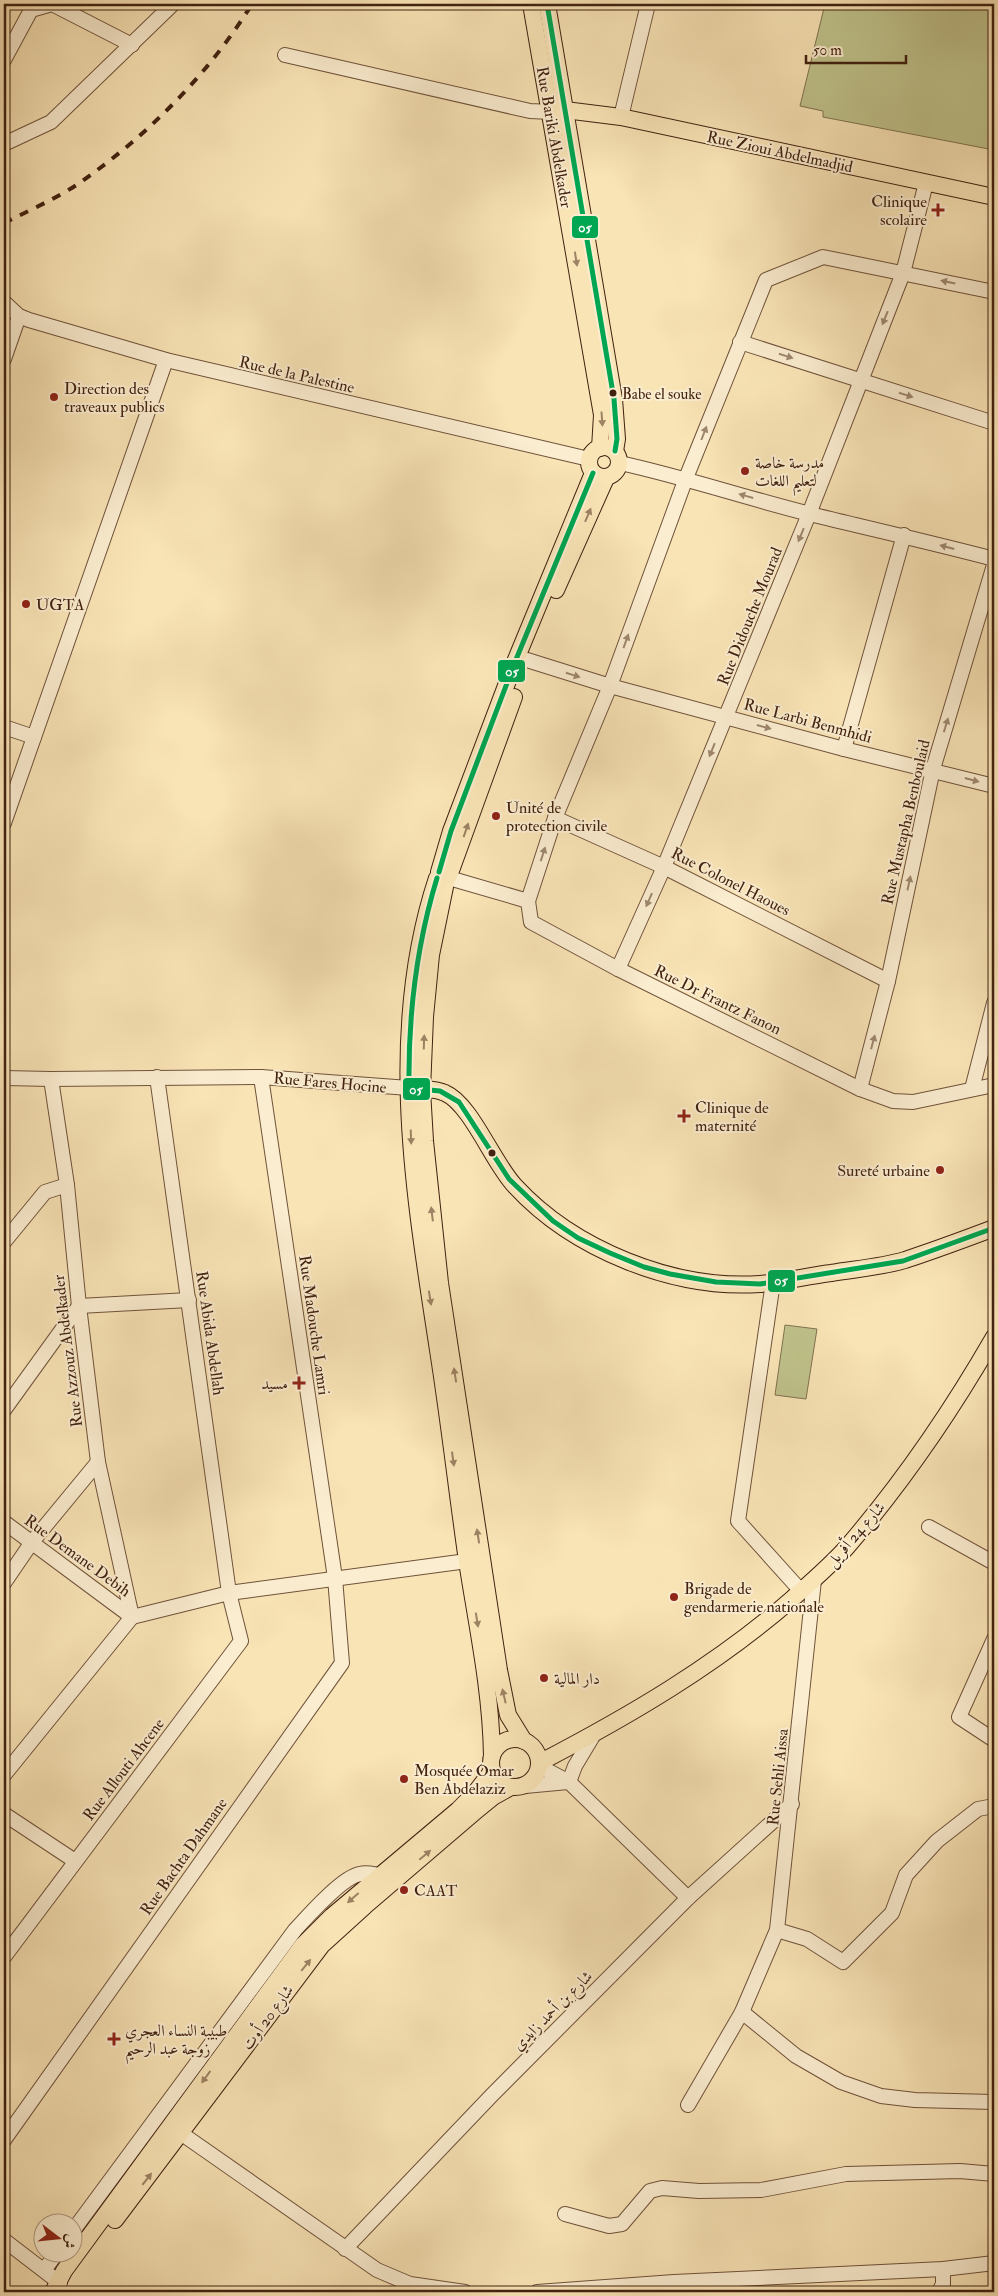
<svg xmlns="http://www.w3.org/2000/svg" width="998" height="2296" font-family="'IM FELL Double Pica',Amiri,serif">
	<style>
		.green { fill: #c0c38c; stroke: #80724e }
		.lines { fill: none; stroke-linecap: round; stroke-linejoin: round }
		.minor-casing { stroke: #6f523a; stroke-width: 16 }
		.major-casing { stroke: #412110; stroke-width: 18 }
		.minor { stroke: #fbedd0; stroke-width: 14 }
		.major { stroke: #f9e4b6; stroke-width: 16 }
		.rail { stroke: #412110; stroke-width: 4; stroke-dasharray: 9 9; stroke-linecap: butt }
		.bus-1-casing { stroke: #fbedd0; stroke-width: 9 }
		.bus-1 { stroke: #00a651; stroke-width: 5 }
		.oneway { fill: #9d8263 }
		.oneway2 { fill: #9e8770 }
		.poi-dot { fill: #8f2418; stroke: #fbedd0; stroke-width: 2 }
		.bus-dot { fill: #412110; stroke: #fbedd0; stroke-width: 2 }
		.labels { text-anchor: middle; stroke-width: 4; stroke-linejoin: round; paint-order: stroke }
		.bus-label { font-size: 15px; fill: #412110; stroke: #fbedd0; text-anchor: start }
		.street-label { font-size: 16px; fill: #412110; stroke: #fbedd0 }
		.poi-label { font-size: 16px; fill: #412110; stroke: #fbedd0; text-anchor: start }
		.line-badge { stroke: #fbedd0; stroke-width: 2 }
		.badge-label { font-size: 14px; text-anchor: middle; font-weight: bold; fill: #fff }
	</style>
	<rect width="100%" height="100%" fill="#f9e4b6"/>
	<filter id="stains"><feTurbulence type="fractalNoise" baseFrequency=".004" numOctaves="4"/><feColorMatrix values="0 0 0 0 .2 0 0 0 0 .09 0 0 0 0 .02 0 0 0 .5 -.17"/></filter>
	<radialGradient id="worn" r=".72"><stop offset=".6" stop-color="#630" stop-opacity="0"/><stop offset="1" stop-color="#630" stop-opacity=".3"/></radialGradient>
	<!-- green -->
	<g class="green">
		<polygon points="825,4 994,4 994,150 823,117 823,111 800,106"/>
		<polygon points="785,1325 817,1329 806,1399 775,1395"/>
	</g>
	<g class="lines">
		<!-- minor casing -->
		<g class="minor-casing">
			<g id="minor">
				<polyline points="52,4 132,45"/>
				<polyline points="285,55 530,111 551,112"/>
				<polyline points="4,60 31,10 52,4"/>
				<polyline points="621,117 648,4"/>
				<polyline points="4,144 51,122 173,4"/>
				<polyline points="4,302 19,316 29,320 166,360 589,459"/>
				<polyline points="740,342 994,423"/>
				<polyline points="4,359 19,316"/>
				<path d="M 620,463 C 684,477 746,498 810,514 C 871,529 933,543 994,559"/>
				<polyline points="527,660 610,686 844,749 994,786"/>
				<polyline points="4,727 34,737"/>
				<polyline points="844,749 904,535"/>
				<polyline points="555,818 664,867 888,981"/>
				<polyline points="4,823 166,360"/>
				<polyline points="449,878 528,901 531,922 618,969 860,1089 893,1101 913,1102 994,1085"/>
				<polyline points="528,901 555,818 610,686 686,478 766,280 823,257 994,292"/>
				<polyline points="618,969 664,867 809,514 903,273 926,183"/>
				<polyline points="4,1078 51,1079 261,1077 409,1088"/>
				<polyline points="51,1079 67,1185 79,1306 98,1462 132,1617"/>
				<polyline points="860,1089 888,981 933,769 994,565"/>
				<polyline points="972,1089 994,1003"/>
				<polyline points="4,1242 45,1192 67,1185"/>
				<polyline points="773,1282 738,1521 801,1591"/>
				<polyline points="4,1410 79,1306 189,1300"/>
				<polyline points="4,1522 132,1617"/>
				<polyline points="929,1527 994,1563"/>
				<polyline points="4,1583 32,1542 98,1462"/>
				<polyline points="132,1617 229,1593 467,1561"/>
				<polyline points="994,1639 959,1717 994,1740"/>
				<polyline points="539,1766 569,1782 688,1898"/>
				<polyline points="4,1775 132,1617"/>
				<polyline points="569,1782 575,1766 593,1736"/>
				<polyline points="525,1786 568,1782"/>
				<polyline points="4,1814 75,1861"/>
				<polyline points="777,1930 807,1939 843,1962 892,1913 906,1875 937,1841 978,1809 994,1806"/>
				<polyline points="4,1957 241,1641 229,1593 157,1077"/>
				<polyline points="742,2012 796,2056 841,2082 881,2096 915,2100 994,2102"/>
				<polyline points="688,2105 742,2012 777,1930 814,1580"/>
				<polyline points="172,2127 377,2270 410,2284 465,2292"/>
				<polyline points="4,2140 342,1663 335,1578 261,1077"/>
				<polyline points="565,2214 609,2226 622,2224 650,2191 662,2188 699,2191 761,2190 846,2174 960,2171 994,2174"/>
				<path d="M 72,2232 L 295,1930 C 308,1916 342,1877 360,1874 C 366,1872 373,1874 380,1875"/>
				<polyline points="4,2240 60,2283"/>
				<polyline points="345,2249 492,2095 688,1898 792,1804"/>
				<polyline points="44,2270 56,2254"/>
				<polyline points="537,2292 674,2282 943,2269 994,2263"/>
				<polyline points="939,2292 943,2284 943,2269"/>
			</g>
		</g>
		<!-- major casing -->
		<g class="major-casing">
			<g id="major">
				<polyline points="531,4 602,415 600,448"/>
				<polyline points="547,4 614,399 617,439 615,451"/>
				<polyline points="551,112 565,110 621,117 994,197"/>
				<circle cx="604" cy="462" r="15"/>
				<polyline points="556,590 606,478"/>
				<polyline points="439,872 451,831 515,662 593,473"/>
				<polyline points="449,876 514,697"/>
				<path d="M 437,878 C 386,1032 414,1193 438,1350 C 449,1420 457,1491 467,1561 C 477,1626 491,1690 492,1756"/>
				<polyline points="446,882 431,955 425,1017 422,1090 425,1141 440,1283 499,1670 508,1715 524,1741"/>
				<path d="M 412,1088 C 423,1090 435,1088 445,1093 C 471,1104 493,1163 515,1186 C 573,1249 673,1290 760,1284 C 783,1282 807,1276 831,1273 C 855,1269 882,1267 905,1260 C 935,1250 965,1239 994,1228"/>
				<circle cx="515" cy="1763" r="24"/>
				<path d="M 539,1763 C 629,1716 715,1666 792,1599 C 811,1582 830,1566 847,1547 C 902,1483 952,1410 994,1337"/>
				<polyline points="115,2220 322,1945 365,1906 476,1811 493,1797 511,1787"/>
				<polyline points="53,2292 64,2271 302,1946 332,1916 458,1810 475,1793 492,1771"/>
			</g>
		</g>
		<!-- minor -->
		<use href="#minor" class="minor"/>
		<!-- major -->
		<use href="#major" class="major"/>
		<!-- rail -->
		<path class="rail" d="M 4,223 C 28,211 55,199 78,184 C 147,136 208,75 252,4"/>
		<!-- bus-1 casing -->
		<g class="bus-1-casing">
			<g id="bus-1">
				<polyline points="547,4 614,399 617,439 615,451"/>
				<polyline points="439,872 451,831 515,662 593,473"/>
				<path d="M 437,878 C 416,947 408,1016 409,1088 L 440,1091 L 459,1102 L 509,1179 L 553,1221 L 578,1238 L 610,1253 L 644,1267 L 670,1274 L 716,1282 L 760,1284 L 903,1261 L 994,1228"/>
			</g>
		</g>
		<!-- bus-1 -->
		<use href="#bus-1" class="bus-1"/>
	</g>
	<!-- one-way arrows -->
	<defs><path id="oneway-solid" d="M-6-.8H1V-3.2L6.5 0L1 3.2V.8H-6Z" transform="scale(1.25)"/></defs>
	<g class="oneway">
		<use href="#oneway-solid" transform="translate(576 259) rotate(81)"/>
		<use href="#oneway-solid" transform="translate(602 419) rotate(86)"/>
		<use href="#oneway-solid" transform="translate(588 515) rotate(-67)"/>
		<use href="#oneway-solid" transform="translate(466 830) rotate(-71)"/>
		<use href="#oneway-solid" transform="translate(424 1042) rotate(-88)"/>
		<use href="#oneway-solid" transform="translate(411 1137) rotate(88)"/>
		<use href="#oneway-solid" transform="translate(432 1214) rotate(-97)"/>
		<use href="#oneway-solid" transform="translate(430 1298) rotate(81)"/>
		<use href="#oneway-solid" transform="translate(455 1375) rotate(-99)"/>
		<use href="#oneway-solid" transform="translate(453 1459) rotate(82)"/>
		<use href="#oneway-solid" transform="translate(478 1536) rotate(-99)"/>
		<use href="#oneway-solid" transform="translate(477 1620) rotate(81)"/>
		<use href="#oneway-solid" transform="translate(504 1696) rotate(-103)"/>
		<use href="#oneway-solid" transform="translate(425 1855) rotate(-40)"/>
		<use href="#oneway-solid" transform="translate(353 1898) rotate(139)"/>
		<use href="#oneway-solid" transform="translate(306 1965) rotate(-51)"/>
		<use href="#oneway-solid" transform="translate(206 2077) rotate(126)"/>
		<use href="#oneway-solid" transform="translate(147 2179) rotate(-52)"/>
	</g>
	<g class="oneway2">
		<use href="#oneway-solid" transform="translate(948 282) rotate(-168)"/>
		<use href="#oneway-solid" transform="translate(885 318) rotate(112)"/>
		<use href="#oneway-solid" transform="translate(786 356) rotate(18)"/>
		<use href="#oneway-solid" transform="translate(906 395) rotate(18)"/>
		<use href="#oneway-solid" transform="translate(704 433) rotate(-69)"/>
		<use href="#oneway-solid" transform="translate(746 496) rotate(-164)"/>
		<use href="#oneway-solid" transform="translate(801 535) rotate(112)"/>
		<use href="#oneway-solid" transform="translate(947 547) rotate(-165)"/>
		<use href="#oneway-solid" transform="translate(626 641) rotate(-70)"/>
		<use href="#oneway-solid" transform="translate(573 675) rotate(18)"/>
		<use href="#oneway-solid" transform="translate(946 725) rotate(-73)"/>
		<use href="#oneway-solid" transform="translate(764 727) rotate(15)"/>
		<use href="#oneway-solid" transform="translate(712 750) rotate(112)"/>
		<use href="#oneway-solid" transform="translate(972 780) rotate(15)"/>
		<use href="#oneway-solid" transform="translate(543 854) rotate(-72)"/>
		<use href="#oneway-solid" transform="translate(909 883) rotate(-78)"/>
		<use href="#oneway-solid" transform="translate(649 900) rotate(114)"/>
		<use href="#oneway-solid" transform="translate(873 1042) rotate(-75)"/>
	</g>
	<!-- markers -->
	<g class="poi-dot">
		<path d="M935.5 202.5h5v5h5v5h-5v5h-5v-5h-5v-5h5z"/>
		<circle cx="54" cy="397" r="5"/>
		<circle cx="745" cy="471" r="5"/>
		<circle cx="26" cy="604" r="5"/>
		<circle cx="496" cy="816" r="5"/>
		<path d="M681.5 1108.5h5v5h5v5h-5v5h-5v-5h-5v-5h5z"/>
		<circle cx="940" cy="1170" r="5"/>
		<path d="M296.5 1375.5h5v5h5v5h-5v5h-5v-5h-5v-5h5z"/>
		<circle cx="674" cy="1597" r="5"/>
		<circle cx="544" cy="1678" r="5"/>
		<circle cx="404" cy="1779" r="5"/>
		<circle cx="404" cy="1890" r="5"/>
		<path d="M111.5 2031.5h5v5h5v5h-5v5h-5v-5h-5v-5h5z"/>
	</g>
	<g class="bus-dot">
		<circle cx="613" cy="393" r="4.5"/>
		<circle cx="492" cy="1153" r="4.5"/>
	</g>
	<g class="labels">
		<!-- bus labels -->
		<g class="bus-label">
			<text x="622" y="399">Babe el souke</text>
		</g>
		<!-- street labels -->
		<g class="street-label">
			<text transform="translate(555 137) rotate(80)" y="6">Rue Bariki Abdelkader</text>
			<text transform="translate(780 151) rotate(12)" y="6">Rue Zioui Abdelmadjid</text>
			<text transform="translate(297 374) rotate(13)" y="6">Rue de la Palestine</text>
			<text transform="translate(749 616) rotate(-68)" y="6">Rue Didouche Mourad</text>
			<text transform="translate(808 720) rotate(15)" y="6">Rue Larbi Benmhidi</text>
			<text transform="translate(905 822) rotate(-77)" y="6">Rue Mustapha Benboulaid</text>
			<text transform="translate(731 881) rotate(27)" y="6">Rue Colonel Haoues</text>
			<text transform="translate(718 999) rotate(26)" y="6">Rue Dr Frantz Fanon</text>
			<text transform="translate(330 1082) rotate(5)" y="6">Rue Fares Hocine</text>
			<text transform="translate(315 1325) rotate(82)" y="6">Rue Madouche Lamri</text>
			<text transform="translate(211 1333) rotate(82)" y="6">Rue Abida Abdellah</text>
			<text transform="translate(67 1351) rotate(-97)" y="6">Rue Azzouz Abdelkader</text>
			<text transform="translate(855 1534) rotate(-49)" y="6">شارع 24 أفريل</text>
			<text transform="translate(78 1555) rotate(36)" y="6">Rue Demane Debih</text>
			<text transform="translate(123 1769) rotate(-53)" y="6">Rue Allouti Ahcene</text>
			<text transform="translate(777 1777) rotate(-84)" y="6">Rue Sehli Aissa</text>
			<text transform="translate(183 1856) rotate(-55)" y="6">Rue Bachta Dahmane</text>
			<text transform="translate(552 2010) rotate(-45)" y="6">شارع بن أحمد زايدي</text>
			<text transform="translate(267 2017) rotate(-54)" y="6">شارع 20 أوت</text>
		</g>
		<!-- poi labels -->
		<g class="poi-label">
			<text x="927" y="207" text-anchor="end">Clinique<tspan x="927" dy="18">scolaire</tspan></text>
			<text x="64" y="394">Direction des<tspan x="64" dy="18">traveaux publics</tspan></text>
			<text x="755" y="468">مدرسة خاصة<tspan x="755" dy="18">لتعليم اللغات</tspan></text>
			<text x="36" y="610">UGTA</text>
			<text x="506" y="813">Unité de<tspan x="506" dy="18">protection civile</tspan></text>
			<text x="695" y="1113">Clinique de<tspan x="695" dy="18">maternité</tspan></text>
			<text x="930" y="1176" text-anchor="end">Sureté urbaine</text>
			<text x="288" y="1389" text-anchor="end">مسيد</text>
			<text x="684" y="1594">Brigade de<tspan x="684" dy="18">gendarmerie nationale</tspan></text>
			<text x="554" y="1684">دار المالية</text>
			<text x="414" y="1776">Mosquée Omar<tspan x="414" dy="18">Ben Abdelaziz</tspan></text>
			<text x="414" y="1896">CAAT</text>
			<text x="125" y="2036">طبيبة النساء العجري<tspan x="125" dy="18">زوجة عبد الرحيم</tspan></text>
		</g>
	</g>
	<g class="line-badge">
		<rect x="571" y="215" width="28" height="24" rx="5" fill="#00a651"/>
		<rect x="497" y="659" width="29" height="24" rx="5" fill="#00a651"/>
		<rect x="402" y="1077" width="29" height="24" rx="5" fill="#00a651"/>
		<rect x="767" y="1269" width="29" height="24" rx="5" fill="#00a651"/>
	</g>
	<g class="badge-label">
		<text x="585" y="232">05</text>
		<text x="512" y="676">05</text>
		<text x="416" y="1094">05</text>
		<text x="781" y="1285">05</text>
	</g>
	<!-- margin -->
	<rect width="998" height="2296" fill="none" stroke="#f9e4b6" stroke-width="20"/>
	<rect x="5" y="5" width="988" height="2286" fill="none" stroke="#412110" stroke-width="2.5"/>
	<rect x="10" y="10" width="978" height="2276" fill="none" stroke="#412110"/>
	<!-- north arrow -->
	<g transform="translate(58 2238) rotate(106)"><circle r="24" fill="#fbedd0" stroke="#b19b83"/>
	<path d="M0-4L9 19L0 12L-9 19Z" fill="#8f2418"/>
	<text y="-8" font-size="14" font-weight="bold" text-anchor="middle" fill="#412110">ش</text>
	</g>
	<!-- scale -->
	<path d="M806 55v8h100v-8" fill="none" stroke="#412110" stroke-width="2.5"/>
	<text x="813" y="55" font-size="15" fill="#412110" stroke="#fbedd0" stroke-width="4" paint-order="stroke">50 m</text>
	<rect width="100%" height="100%" filter="url(#stains)"/>
	<rect width="100%" height="100%" fill="url(#worn)"/>
</svg>
